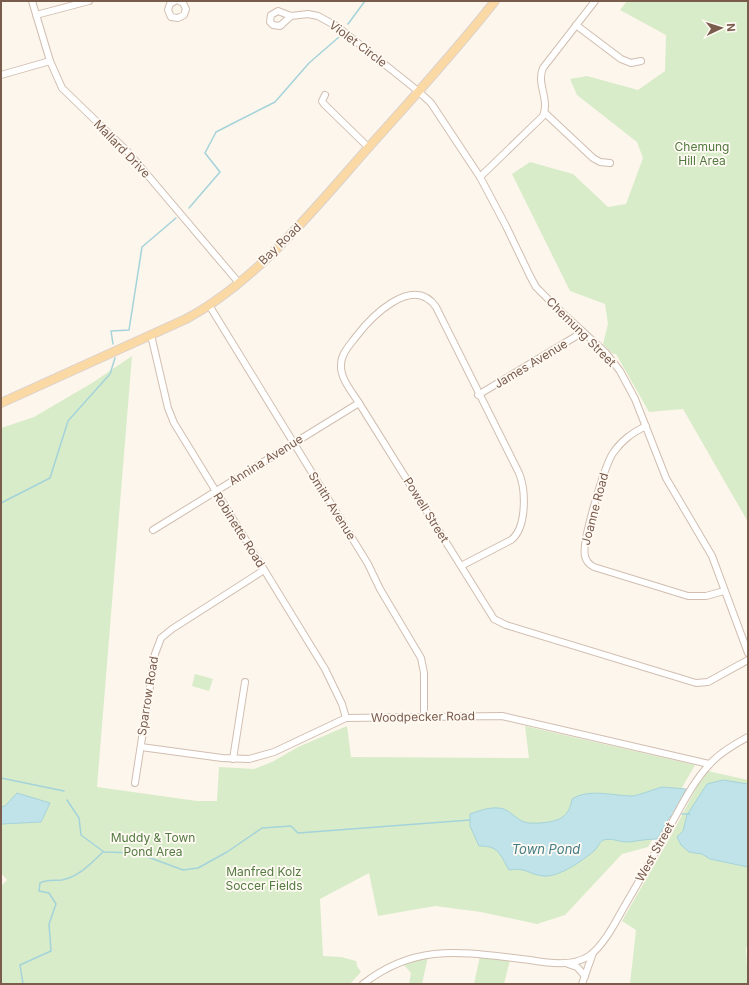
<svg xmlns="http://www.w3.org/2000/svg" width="749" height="985" font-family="Inter,sans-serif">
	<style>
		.green { fill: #d8ecc9 }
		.water { fill: #bfe3e8; stroke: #a5d3da }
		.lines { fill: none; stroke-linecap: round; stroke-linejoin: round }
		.stream { stroke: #a5d3da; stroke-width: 1.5 }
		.minor-casing { stroke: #d1beb0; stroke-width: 8 }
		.major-casing { stroke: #dad1cd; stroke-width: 10 }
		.minor { stroke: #fff; stroke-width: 6 }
		.major { stroke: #fbd9a5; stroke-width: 8 }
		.labels { text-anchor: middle; stroke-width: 3.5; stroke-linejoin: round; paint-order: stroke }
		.street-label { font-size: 12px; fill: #7a5c4d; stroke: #fffaf3 }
		.park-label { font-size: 12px; fill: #537a41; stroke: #fffaf3 }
		.water-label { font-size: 13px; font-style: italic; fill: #437c86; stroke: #fffaf3 }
	</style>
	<rect width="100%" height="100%" fill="#fdf6ec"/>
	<!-- green -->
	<g class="green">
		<polygon points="627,1 748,1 748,522 683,409 649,412 616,354 613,354 603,344 608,324 605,304 570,291 512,174 530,162 573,174 608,207 626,204 643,158 637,142 577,95 570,79 587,76 638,90 665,71 666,35 620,10"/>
		<polygon points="132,356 97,787 197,801 217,801 219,767 254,769 272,762 298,747 347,726 351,757 529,758 525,726 695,765 648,847 622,854 565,915 537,924 481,912 435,906 378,916 369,873 320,899 323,956 341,957 356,961 357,966 361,972 350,984 1,984 1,886 7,880 1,873 1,824 41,822 5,806 1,807 1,428 34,417 92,383"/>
		<polygon points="195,674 213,679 209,691 192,686"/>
		<polygon points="708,771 748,780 748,942 746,949 748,984 630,984 636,930 622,921 672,834 703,775"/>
		<polygon points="480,956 510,960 504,984 474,984"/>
		<polygon points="428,957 422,984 409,984 411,973 403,964"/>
	</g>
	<!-- water -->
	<g class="water">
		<polygon points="723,780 748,784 748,867 710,859 702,854 689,852 681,845 677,837 683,831 687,815 707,784"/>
		<path d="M 662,787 L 686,789 L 676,811 L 669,818 L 657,839 C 647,839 638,841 628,842 C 618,842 615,838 603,840 C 599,843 598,847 595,850 C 584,860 558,878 543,876 C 528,874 526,867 509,870 C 499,853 499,846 479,846 L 470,826 L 470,814 C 479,811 489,807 498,808 C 508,808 514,817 522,821 C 528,824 535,823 541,823 C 559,821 569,818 572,799 C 589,788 614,796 633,796 C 639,795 655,789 662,787 Z"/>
		<polygon points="17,793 50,803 41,822 1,824 1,807 5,806"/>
	</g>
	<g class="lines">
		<!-- stream -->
		<g class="stream">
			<polyline points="348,24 365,1"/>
			<polyline points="189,208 220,172 205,153 216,132 275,102 309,63 339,37"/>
			<polyline points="113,344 111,331 129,330 142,247 176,218"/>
			<polyline points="1,503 50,478 68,421 110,374 115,358"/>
			<polyline points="1,778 64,791"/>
			<polyline points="67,800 79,818 81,835 104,852 137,853 183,870 198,868 227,852 262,828 291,826 298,833 470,820"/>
			<polyline points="682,814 690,814"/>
			<path d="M 23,984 L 20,965 L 51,951 L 49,924 L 56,904 L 49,893 L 39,891 L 40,883 C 48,879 53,881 62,880 C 79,877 91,863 103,852"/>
		</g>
		<!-- minor casing -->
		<g class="minor-casing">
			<g id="minor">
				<polyline points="32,1 50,61 62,88 128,152 239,283"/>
				<polyline points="175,1 170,4 168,10 171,17 178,18 184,15 186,9 183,3 179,1"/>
				<polyline points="36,15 89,1"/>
				<polyline points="291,16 280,26 273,25 270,22 271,15 278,11 291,16 308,14 318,16 338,27 418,91 431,103 480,177 506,226 530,276 536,287 556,307 606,353 620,371 635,399 666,478 712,556 748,653"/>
				<polyline points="576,25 621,59 631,63 641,61"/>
				<polyline points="1,75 50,61"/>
				<polyline points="325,95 322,101 324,104 369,148"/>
				<polyline points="545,113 593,158 600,162 610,163"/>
				<path d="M 480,177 L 543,116 C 550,99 536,84 543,68 L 595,1"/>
				<polyline points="209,305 368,564 380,589 421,658 424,673 424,716"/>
				<polyline points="151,335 168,408 174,423 325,669 342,704 346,718"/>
				<polyline points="478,395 583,332"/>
				<path d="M 646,426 C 632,433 622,440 613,453 C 605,465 581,543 585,556 C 586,561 590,565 594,567 L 688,596 L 706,596 L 724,591"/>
				<polyline points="153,530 359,403"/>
				<path d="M 461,566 L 511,540 C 527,528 526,490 519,473 L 436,307 C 413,273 370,318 355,338 C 349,346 341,354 341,365 C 340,378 352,392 359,403 L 494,619 L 506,625 L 696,683 L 708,682 L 748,660"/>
				<polyline points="141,747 222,758 249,759 274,752 346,718 502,716 709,764"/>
				<polyline points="233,759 245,682"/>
				<polyline points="135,783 155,654 161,638 172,629 264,570"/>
				<polyline points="568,964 577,967 585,976"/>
				<path d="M 363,984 C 418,941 466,953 530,960 C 548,963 572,967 589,956 C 604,945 615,923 624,907 C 640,880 655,853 670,826 C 682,805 693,782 709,765 C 719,753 735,744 748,737"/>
				<polyline points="582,984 593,953"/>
			</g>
		</g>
		<!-- major casing -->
		<g class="major-casing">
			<path id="major" d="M 1,403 L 186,319 C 257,281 315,208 368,148 C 411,100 455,52 495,1"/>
		</g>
		<!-- minor -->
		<use href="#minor" class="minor"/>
		<!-- major -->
		<use href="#major" class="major"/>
	</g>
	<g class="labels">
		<!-- street labels -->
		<g class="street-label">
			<text transform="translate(358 44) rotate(37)" y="4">Violet Circle</text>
			<text transform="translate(122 149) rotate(46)" y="4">Mallard Drive</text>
			<text transform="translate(280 244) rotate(-44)" y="4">Bay Road</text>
			<text transform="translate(581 332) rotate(45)" y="4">Chemung Street</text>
			<text transform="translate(531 364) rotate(-31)" y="4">James Avenue</text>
			<text transform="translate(266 460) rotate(-32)" y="4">Annina Avenue</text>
			<text transform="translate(332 506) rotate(58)" y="4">Smith Avenue</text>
			<text transform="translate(595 509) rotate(-75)" y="4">Joanne Road</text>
			<text transform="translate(426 510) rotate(58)" y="4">Powell Street</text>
			<text transform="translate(239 530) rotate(58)" y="4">Robinette Road</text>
			<text transform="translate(148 696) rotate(-81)" y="4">Sparrow Road</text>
			<text transform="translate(423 717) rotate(-1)" y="4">Woodpecker Road</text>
			<text transform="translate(655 852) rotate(-61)" y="4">West Street</text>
		</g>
		<!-- park labels -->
		<g class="park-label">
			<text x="702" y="151">Chemung<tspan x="702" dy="14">Hill Area</tspan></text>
			<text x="153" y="842">Muddy &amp; Town<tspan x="153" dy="14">Pond Area</tspan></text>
			<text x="264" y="876">Manfred Kolz<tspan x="264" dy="14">Soccer Fields</tspan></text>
		</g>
		<!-- water labels -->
		<g class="water-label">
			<text x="546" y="854">Town Pond</text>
		</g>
	</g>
	<!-- border -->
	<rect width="749" height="985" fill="none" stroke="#7a5c4d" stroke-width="4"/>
	<!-- north arrow -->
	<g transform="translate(721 28) rotate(86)" stroke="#fffaf3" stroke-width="3" paint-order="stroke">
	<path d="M0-3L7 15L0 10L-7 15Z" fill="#7a5c4d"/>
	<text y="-6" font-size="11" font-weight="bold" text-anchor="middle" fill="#7a5c4d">N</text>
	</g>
</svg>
